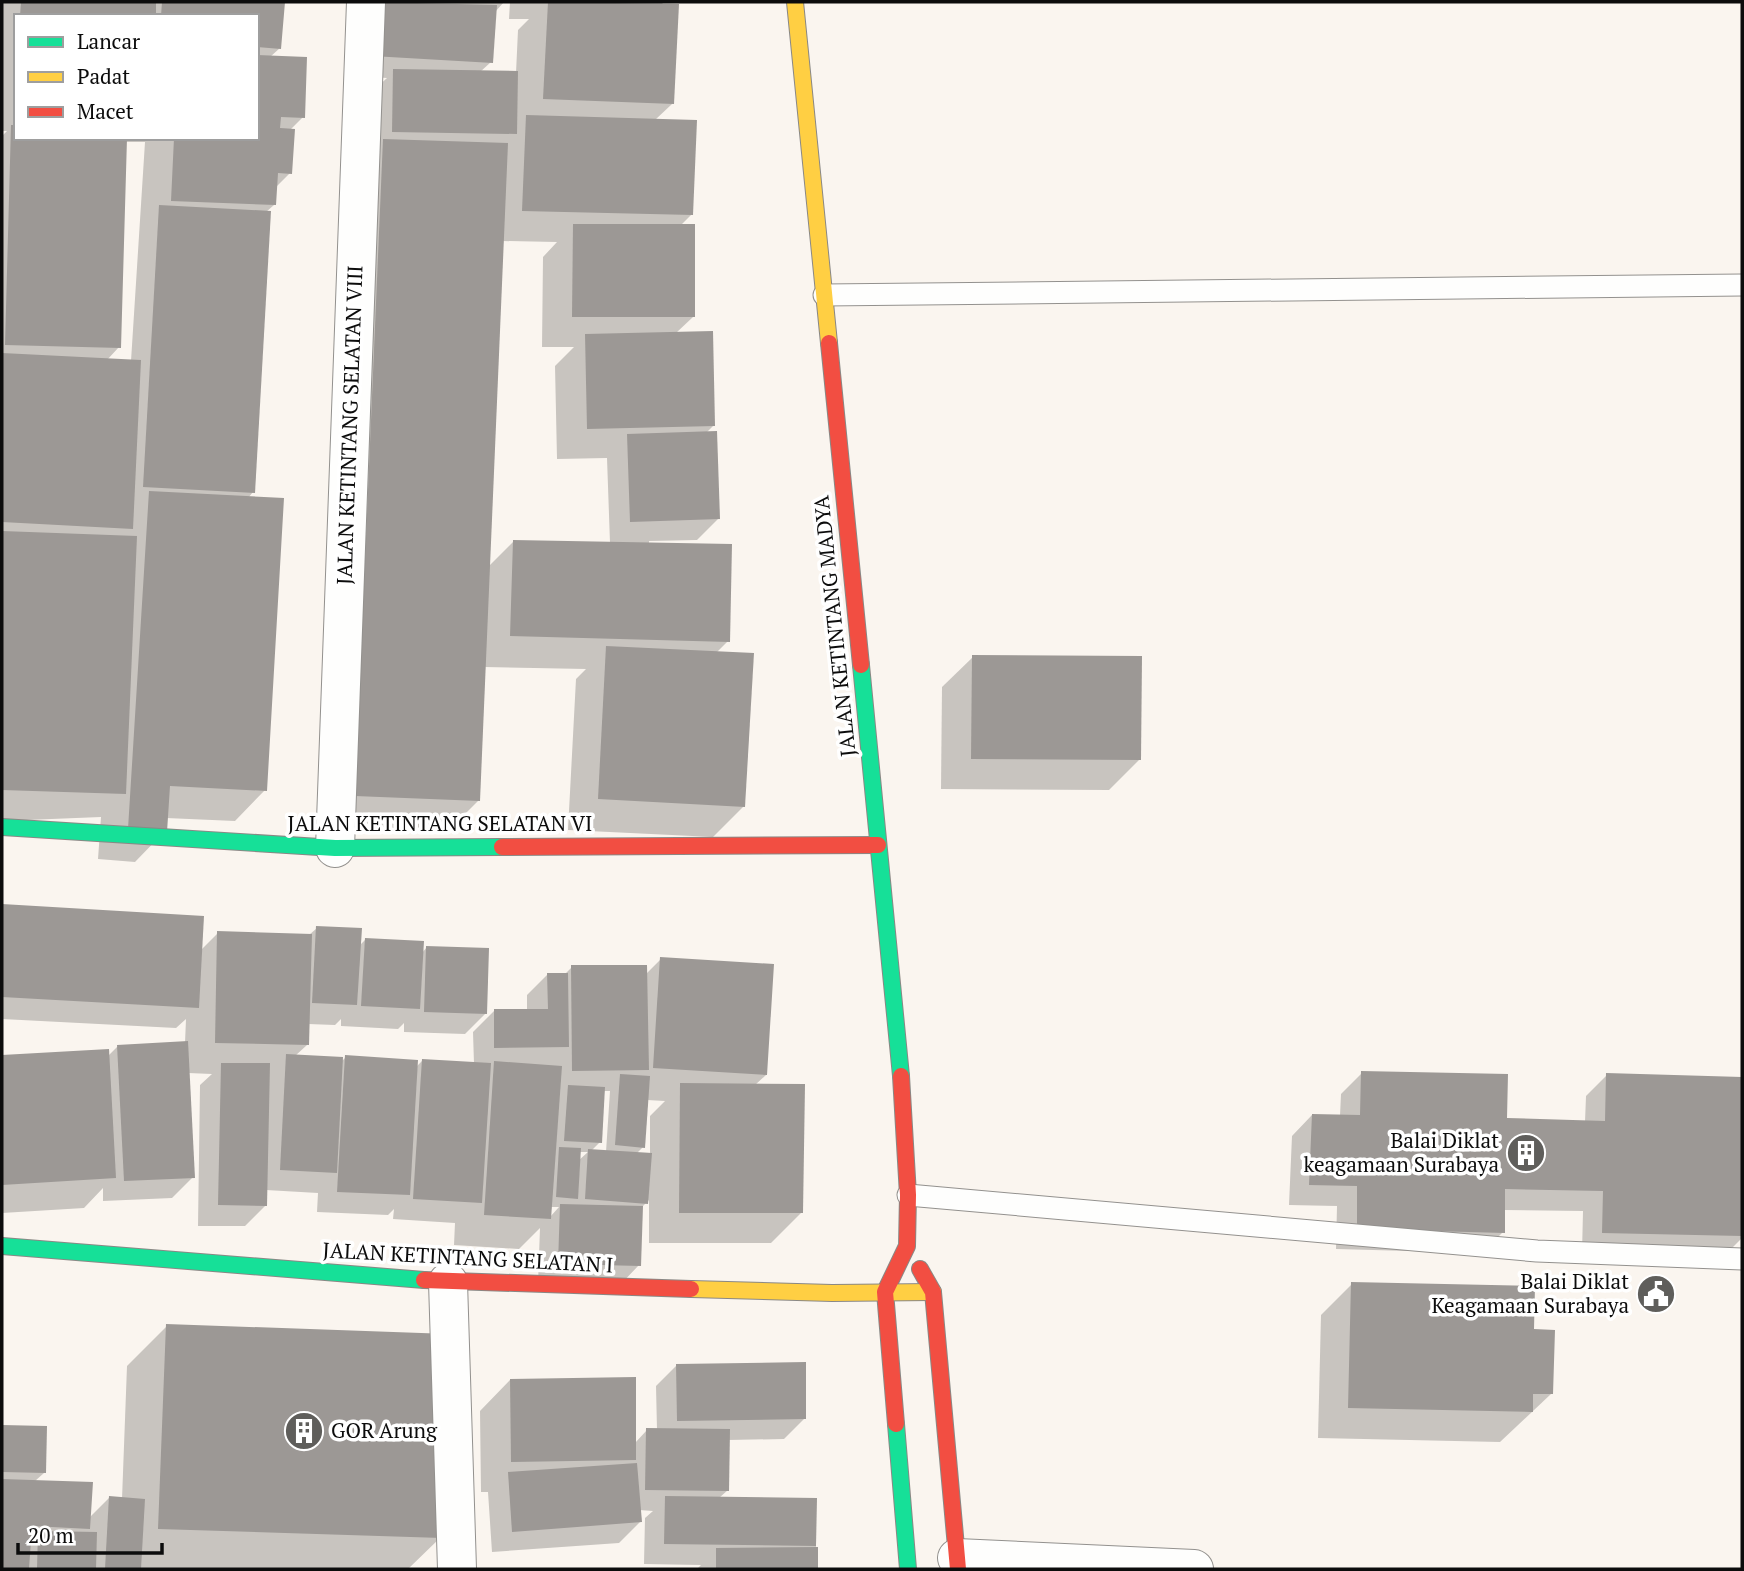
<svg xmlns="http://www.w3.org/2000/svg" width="1744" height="1571" font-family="'PT Serif',serif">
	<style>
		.shadow { fill: #0003; fill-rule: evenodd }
		.building { fill: #9c9895 }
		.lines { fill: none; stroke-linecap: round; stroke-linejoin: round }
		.lane-casing { stroke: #93918e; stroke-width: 23 }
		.street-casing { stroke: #93918e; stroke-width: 40 }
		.fast-casing { stroke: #8a8885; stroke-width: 18 }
		.slow-casing { stroke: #8a8885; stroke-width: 18 }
		.jam-casing { stroke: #8a8885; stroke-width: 18 }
		.lane { stroke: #fefefd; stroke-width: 21 }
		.street { stroke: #fefefd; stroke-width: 38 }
		.fast { stroke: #16e098; stroke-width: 16 }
		.slow { stroke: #ffcf43; stroke-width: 16 }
		.jam { stroke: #f24e42; stroke-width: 16 }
		.labels { text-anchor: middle; stroke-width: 7; stroke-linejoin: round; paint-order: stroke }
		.street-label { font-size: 21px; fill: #0c0c0c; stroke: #fff }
		.poi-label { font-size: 21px; fill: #0c0c0c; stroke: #fff; text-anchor: end }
	</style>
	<rect width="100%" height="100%" fill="#faf5ef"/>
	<!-- shadow -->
	<g class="shadow">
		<path d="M 2,2 L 283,2 L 280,48 L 270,57 L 303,117 L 290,130 L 290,173 L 275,188 L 274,205 L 266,212 L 253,492 L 248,498 L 265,790 L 235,821 L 166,818 L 165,831 L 135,862 L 98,859 L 101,817 L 2,821 L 2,136 L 7,131 L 2,131 ZM 16,16 L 257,16 L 257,138 L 16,138 ZM 125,142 L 145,142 L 131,361 L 107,360 L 119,347 Z"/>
		<path d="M 374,2 L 504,2 L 495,12 L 491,62 L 480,72 L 516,73 L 518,30 L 529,19 L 509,19 L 510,2 L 664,2 L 661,5 L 672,104 L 655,120 L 692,214 L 680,226 L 693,317 L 676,333 L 713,426 L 706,433 L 718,519 L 697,540 L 649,541 L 649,544 L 728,641 L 716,653 L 744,806 L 713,837 L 568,830 L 576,679 L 586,669 L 484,667 L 479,800 L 448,831 L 325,826 L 373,91 L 387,78 L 352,76 ZM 502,241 L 557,242 L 543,257 L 542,347 L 574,347 L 555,366 L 557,459 L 607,458 L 610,543 L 514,541 L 488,567 Z"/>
		<polygon points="973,657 1140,759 1109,790 941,789 942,687"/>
		<path d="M 2,906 L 203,918 L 201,950 L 218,933 L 309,935 L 317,928 L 359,946 L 365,940 L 422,953 L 427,947 L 486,1013 L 465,1034 L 404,1032 L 404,1023 L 398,1029 L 341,1026 L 341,1019 L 335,1025 L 308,1024 L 307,1045 L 295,1056 L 341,1062 L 346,1057 L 416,1067 L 422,1061 L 474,1064 L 473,1032 L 494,1011 L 527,1011 L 527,995 L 548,974 L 565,974 L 572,967 L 646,974 L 661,959 L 766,1075 L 755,1085 L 802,1212 L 771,1243 L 649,1243 L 649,1200 L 641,1208 L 639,1265 L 619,1286 L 538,1284 L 540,1228 L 519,1249 L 454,1245 L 455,1223 L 393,1219 L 394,1209 L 388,1215 L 317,1212 L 318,1193 L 266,1190 L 266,1205 L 245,1226 L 198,1226 L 200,1085 L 212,1074 L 188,1073 L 193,1177 L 172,1198 L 103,1201 L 103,1188 L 84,1208 L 2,1213 L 2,1057 L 107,1051 L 107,1057 L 117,1047 L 185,1043 L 186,1019 L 176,1028 L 2,1019 ZM 603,1091 L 610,1091 L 606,1152 L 591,1151 L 600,1142 ZM 647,1100 L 665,1101 L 650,1116 L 650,1155 L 636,1154 L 643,1147 ZM 579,1152 L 588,1152 L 578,1161 ZM 550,1207 L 559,1207 L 550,1217 Z"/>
		<polygon points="1362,1073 1506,1120 1585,1122 1586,1096 1607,1075 1742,1078 1742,1244 1742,1238 1723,1257 1582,1253 1583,1211 1503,1210 1503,1232 1482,1253 1336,1249 1337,1206 1289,1205 1292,1136 1312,1115 1340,1116 1341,1094"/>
		<polygon points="1352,1284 1533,1331 1551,1394 1500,1442 1318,1438 1321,1315"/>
		<polygon points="167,1326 440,1538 408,1569 2,1569 2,1427 46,1428 44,1473 35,1481 89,1518 109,1498 122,1499 127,1366"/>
		<polygon points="677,1365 804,1419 784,1439 728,1440 728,1490 719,1498 816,1499 816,1569 697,1569 701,1565 644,1564 645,1518 653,1511 639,1510 640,1522 619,1543 492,1552 488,1492 481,1492 480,1411 510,1380 635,1443 647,1430 657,1430 656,1386"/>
	</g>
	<!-- building -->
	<g class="building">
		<polygon points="21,2 156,2 156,16 20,16"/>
		<polygon points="162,2 285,2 281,49 257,47 257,16 161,16"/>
		<polygon points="376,2 497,5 493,63 372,56"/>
		<polygon points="548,2 679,4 674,104 543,99"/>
		<polygon points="257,55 307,57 305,118 281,117 280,128 295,129 292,174 278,173 276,205 171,201 174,138 257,138"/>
		<polygon points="393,69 518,71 517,134 392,132"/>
		<polygon points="526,115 697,120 693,215 522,211"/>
		<polygon points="11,125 16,125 16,138 127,138 121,348 5,345"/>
		<polygon points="383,139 508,143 480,801 355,796"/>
		<polygon points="159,205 271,211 255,493 143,487"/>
		<polygon points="573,224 695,224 695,317 572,317"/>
		<polygon points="713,331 715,426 587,429 585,334"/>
		<polygon points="2,353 141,360 133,529 2,522"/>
		<polygon points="717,431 720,519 630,522 627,434"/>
		<polygon points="149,491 284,498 267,791 170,786 167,832 128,829"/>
		<polygon points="2,531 137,536 126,794 2,790"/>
		<polygon points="513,540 732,544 730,642 510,636"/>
		<polygon points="606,646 754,653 745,807 598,799"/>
		<polygon points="972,655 1142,656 1141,760 971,759"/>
		<polygon points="2,904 204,916 199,1008 2,997"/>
		<polygon points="316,926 362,928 357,1005 312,1003"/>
		<polygon points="217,931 312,934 309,1045 215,1043"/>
		<polygon points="365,938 424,941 420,1009 361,1006"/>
		<polygon points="426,946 489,948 487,1014 424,1012"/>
		<polygon points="660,957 774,964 767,1075 653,1068"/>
		<polygon points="571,965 647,965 649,1070 572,1071"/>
		<polygon points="547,973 568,973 569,1047 494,1048 494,1009 548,1009"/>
		<polygon points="188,1041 195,1178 124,1181 117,1045"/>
		<polygon points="109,1049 116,1178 2,1185 2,1055"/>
		<polygon points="286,1054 343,1057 337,1173 280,1170"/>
		<polygon points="345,1055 418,1060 410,1195 337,1192"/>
		<polygon points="422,1059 491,1063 482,1203 413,1199"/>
		<polygon points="494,1061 562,1066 551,1219 484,1215"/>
		<polygon points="221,1063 270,1063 267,1206 218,1205"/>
		<polygon points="1361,1071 1508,1074 1507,1118 1605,1121 1606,1073 1742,1077 1742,1236 1602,1233 1603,1191 1505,1189 1505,1233 1357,1229 1357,1186 1309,1185 1312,1114 1360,1115"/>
		<polygon points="620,1074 650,1076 645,1148 615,1145"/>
		<polygon points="680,1083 805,1084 803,1213 679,1213"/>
		<polygon points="568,1085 605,1087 602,1143 564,1141"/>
		<polygon points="559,1147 581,1148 578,1199 556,1197"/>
		<polygon points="588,1149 652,1153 648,1204 585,1199"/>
		<polygon points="560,1204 643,1206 641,1266 558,1264"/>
		<polygon points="1351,1282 1535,1286 1534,1329 1555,1330 1553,1394 1533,1394 1533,1412 1348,1408"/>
		<polygon points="166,1324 449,1334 442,1538 158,1529"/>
		<polygon points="806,1362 806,1419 677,1421 676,1364"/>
		<polygon points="636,1377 636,1460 511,1462 510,1379"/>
		<polygon points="2,1425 47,1426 46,1473 2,1472"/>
		<polygon points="646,1428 730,1429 729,1491 645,1490"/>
		<polygon points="637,1463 642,1522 512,1532 508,1472"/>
		<polygon points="2,1479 93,1482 90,1529 32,1526 29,1569 2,1569"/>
		<polygon points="109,1496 145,1499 141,1569 105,1569"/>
		<polygon points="665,1496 817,1498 816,1546 664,1544"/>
		<polygon points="38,1531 97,1532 96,1569 37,1569"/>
		<polygon points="818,1547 818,1569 716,1569 716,1548"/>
	</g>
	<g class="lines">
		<!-- lane casing -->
		<g class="lane-casing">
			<g id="lane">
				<polyline points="824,295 1742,285"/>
				<polyline points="908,1195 1537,1251 1742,1259"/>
			</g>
		</g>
		<!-- street casing -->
		<g class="street-casing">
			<g id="street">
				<polyline points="335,848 366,2"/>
				<polyline points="448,1282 457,1569"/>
				<polyline points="957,1558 1194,1569"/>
			</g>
		</g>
		<!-- fast casing -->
		<g class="fast-casing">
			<g id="fast">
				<polyline points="861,665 901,1076"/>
				<polyline points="2,827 335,848 502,847"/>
				<polyline points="2,1246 424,1280"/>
				<polyline points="896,1424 908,1569"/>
			</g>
		</g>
		<!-- slow casing -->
		<g class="slow-casing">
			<g id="slow">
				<polyline points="795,2 829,343"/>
				<polyline points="691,1289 832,1293 933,1292"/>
			</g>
		</g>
		<!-- jam casing -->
		<g class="jam-casing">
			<g id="jam">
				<polyline points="829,343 861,665"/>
				<polyline points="502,847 878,845"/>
				<polyline points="920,1269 933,1292 958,1569"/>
				<polyline points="424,1280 691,1289"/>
				<polyline points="896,1424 885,1292 907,1246 908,1195 901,1076"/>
			</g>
		</g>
		<!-- lane -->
		<use href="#lane" class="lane"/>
		<!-- street -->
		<use href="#street" class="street"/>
		<!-- fast -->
		<use href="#fast" class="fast"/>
		<!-- slow -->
		<use href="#slow" class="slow"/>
		<!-- jam -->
		<use href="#jam" class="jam"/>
	</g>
	<!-- icons -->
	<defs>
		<g id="building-disc" transform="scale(2.0125)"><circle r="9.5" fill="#5f5e5b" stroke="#fff"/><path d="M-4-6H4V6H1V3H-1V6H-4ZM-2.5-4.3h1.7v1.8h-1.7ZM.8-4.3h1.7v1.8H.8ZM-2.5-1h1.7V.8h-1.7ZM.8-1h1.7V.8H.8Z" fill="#fff"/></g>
		<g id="civic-disc" transform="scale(2.0125)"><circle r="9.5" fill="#5f5e5b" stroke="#fff"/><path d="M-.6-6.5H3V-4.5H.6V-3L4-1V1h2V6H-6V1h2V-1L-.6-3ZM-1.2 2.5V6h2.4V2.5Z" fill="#fff"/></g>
	</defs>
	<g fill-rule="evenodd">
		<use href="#building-disc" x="1526" y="1153"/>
		<use href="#civic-disc" x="1656" y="1294"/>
		<use href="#building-disc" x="304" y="1431"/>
	</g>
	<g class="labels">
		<!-- street labels -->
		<g class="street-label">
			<text transform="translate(350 425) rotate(-88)" y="7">JALAN KETINTANG SELATAN VIII</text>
			<text transform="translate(835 626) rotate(-96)" y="7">JALAN KETINTANG MADYA</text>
			<text x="440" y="831">JALAN KETINTANG SELATAN VI</text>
			<text transform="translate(468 1258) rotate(3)" y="7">JALAN KETINTANG SELATAN I</text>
		</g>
		<!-- poi labels -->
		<g class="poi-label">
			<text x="1499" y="1148">Balai Diklat<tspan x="1499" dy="24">keagamaan Surabaya</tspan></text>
			<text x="1629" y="1289">Balai Diklat<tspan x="1629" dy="24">Keagamaan Surabaya</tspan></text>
			<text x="331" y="1438" text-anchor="start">GOR Arung</text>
		</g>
	</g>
	<!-- border -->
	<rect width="1744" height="1571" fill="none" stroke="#0c0c0c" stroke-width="7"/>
	<!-- legend -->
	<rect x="14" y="14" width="245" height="126" fill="#ffffff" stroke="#9e9e9e" stroke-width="2"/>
	<rect x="28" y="37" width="35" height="10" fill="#16e098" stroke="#9e9e9e" stroke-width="2"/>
	<text x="77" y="49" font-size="21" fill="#0c0c0c">Lancar</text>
	<rect x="28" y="72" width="35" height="10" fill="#ffcf43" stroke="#9e9e9e" stroke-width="2"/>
	<text x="77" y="84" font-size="21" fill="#0c0c0c">Padat</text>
	<rect x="28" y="107" width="35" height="10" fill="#f24e42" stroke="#9e9e9e" stroke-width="2"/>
	<text x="77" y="119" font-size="21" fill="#0c0c0c">Macet</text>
	<!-- scale -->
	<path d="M18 1543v10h144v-10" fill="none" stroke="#0c0c0c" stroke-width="3.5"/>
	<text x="28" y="1543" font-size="21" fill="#0c0c0c" stroke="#ffffff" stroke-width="5" paint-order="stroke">20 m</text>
</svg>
